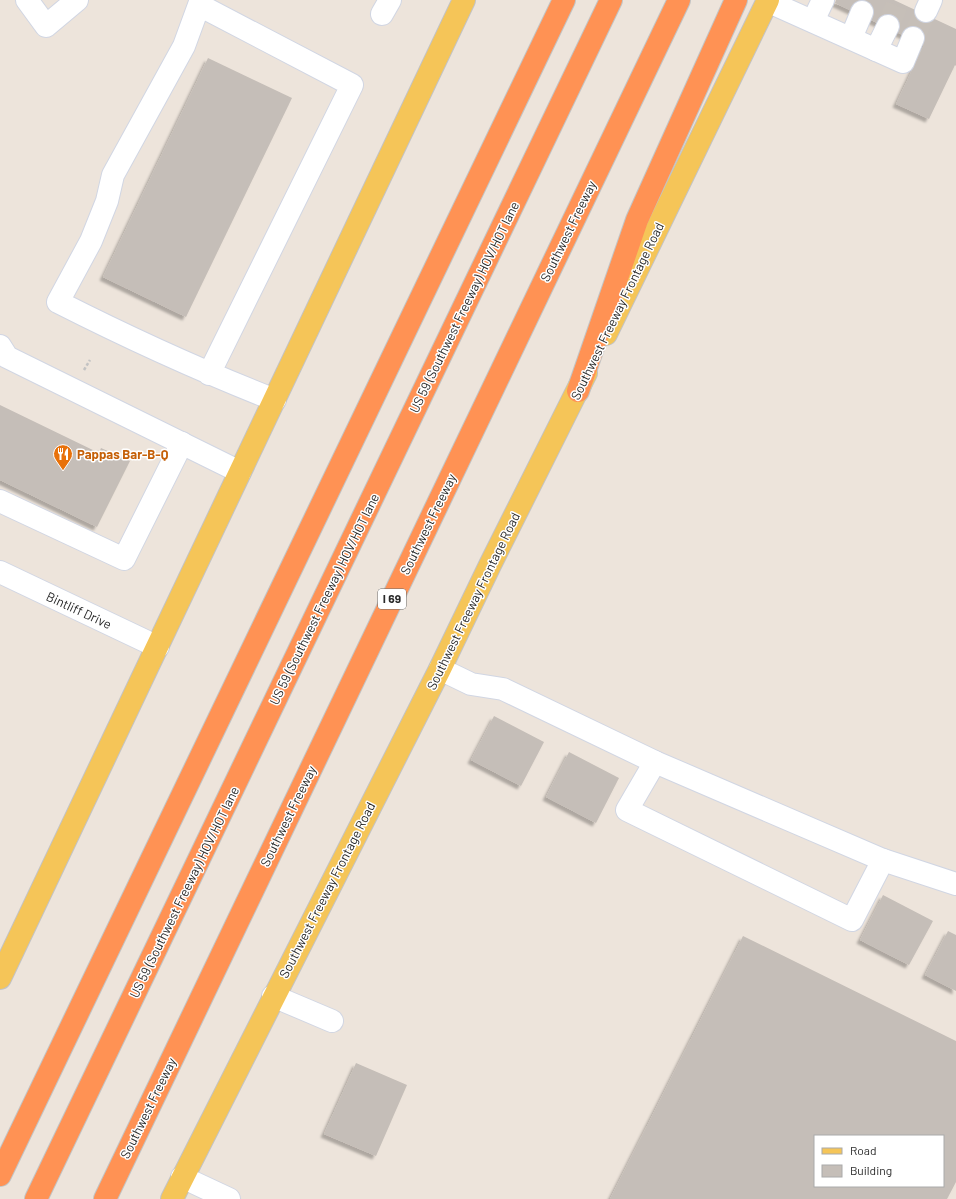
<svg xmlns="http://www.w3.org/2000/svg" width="956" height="1199" font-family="Barlow,sans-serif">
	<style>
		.building { fill: #c5beb8; fill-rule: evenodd; filter: url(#shadow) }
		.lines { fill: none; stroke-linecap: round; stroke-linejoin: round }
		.minor-tunnel { stroke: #c6bfb8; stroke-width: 22; stroke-dasharray: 22 11; stroke-linecap: butt }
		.minor-casing { stroke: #d1d6e3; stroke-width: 24 }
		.major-casing { stroke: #c3c3c3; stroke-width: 24 }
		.highway-casing { stroke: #c3c3c3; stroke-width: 24 }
		.path { stroke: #c3c3c3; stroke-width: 2.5; stroke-dasharray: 3 2; stroke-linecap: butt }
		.minor { stroke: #fff; stroke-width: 22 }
		.major { stroke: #f5c558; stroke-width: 22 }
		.highway { stroke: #ff9254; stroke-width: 22 }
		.labels { text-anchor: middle; stroke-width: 3; stroke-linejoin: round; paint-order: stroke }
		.shield { fill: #fff; stroke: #6a6a6a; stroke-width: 1 }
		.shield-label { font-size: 12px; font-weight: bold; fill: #2a2a2a }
		.street-label { font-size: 13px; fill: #2a2a2a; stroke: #fff }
		.food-label { font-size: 13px; font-weight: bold; fill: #c56008; stroke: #fff; text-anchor: start }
	</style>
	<defs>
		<filter id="shadow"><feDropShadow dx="-3.5" dy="3.5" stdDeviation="1" flood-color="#0004"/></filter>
	</defs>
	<rect width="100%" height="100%" fill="#ede4db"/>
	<!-- building -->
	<g class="building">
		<polygon points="836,0 894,0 956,29 956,66 955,65 929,119 896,104 924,45 835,3"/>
		<polygon points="208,58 292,98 186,317 103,277"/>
		<polygon points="0,405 99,453 101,448 130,461 97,527 0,480"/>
		<polygon points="494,716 544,742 521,786 471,760"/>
		<polygon points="569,752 619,778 596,823 546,797"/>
		<polygon points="883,895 933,921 909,965 860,940"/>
		<polygon points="948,931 956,935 956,991 925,975"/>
		<path d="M 743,936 L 956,1041 L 956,1182 L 947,1199 L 610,1199 ZM 815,1136 L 943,1136 L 943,1186 L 815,1186 Z"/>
		<polygon points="356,1063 407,1085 376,1156 324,1134"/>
	</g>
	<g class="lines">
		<!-- minor-tunnel -->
		<g class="minor-tunnel">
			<polyline points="888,26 899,0"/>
			<polyline points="913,38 926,11"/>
		</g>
		<!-- minor casing -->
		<g class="minor-casing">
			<g id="minor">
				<polyline points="27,0 46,26 77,0"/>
				<polyline points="767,1 903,62 913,38"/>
				<polyline points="926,11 931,0"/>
				<polyline points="382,14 390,0"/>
				<polyline points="813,21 823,0"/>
				<polyline points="851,38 862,12"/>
				<polyline points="876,50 888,26"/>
				<polyline points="0,346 7,357 240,472"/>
				<path d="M 209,374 L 352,85 L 199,5 L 184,46 L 113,175 L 107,201 L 91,241 L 58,302 C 129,338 201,371 275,400"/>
				<polyline points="0,501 124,559 182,443"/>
				<polyline points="0,572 158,647"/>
				<polyline points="440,669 471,684 503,689 655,762 883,860 956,884"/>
				<polyline points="655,762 627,810 852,920 883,860"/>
				<polyline points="273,996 332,1021"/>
				<polyline points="182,1177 229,1199"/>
			</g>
		</g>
		<!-- major casing -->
		<g class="major-casing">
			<g id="major">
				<polyline points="606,334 768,0"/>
				<polyline points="0,978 464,0"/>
				<polyline points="172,1199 440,669 490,565 586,373"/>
			</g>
		</g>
		<!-- highway casing -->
		<g class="highway-casing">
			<g id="highway">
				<polyline points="578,391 637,220 736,0"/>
				<polyline points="0,1175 564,0"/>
				<polyline points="36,1199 611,0"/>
				<polyline points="105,1199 679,0"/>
			</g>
		</g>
		<!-- path -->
		<polyline class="path" points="84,370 90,360"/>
		<!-- minor -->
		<use href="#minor" class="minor"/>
		<!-- major -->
		<use href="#major" class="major"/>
		<!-- highway -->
		<use href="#highway" class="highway"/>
	</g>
	<!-- icons -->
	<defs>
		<g id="restaurant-pin" transform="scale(1)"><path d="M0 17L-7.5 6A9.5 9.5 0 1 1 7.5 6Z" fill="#e8710a" stroke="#fff"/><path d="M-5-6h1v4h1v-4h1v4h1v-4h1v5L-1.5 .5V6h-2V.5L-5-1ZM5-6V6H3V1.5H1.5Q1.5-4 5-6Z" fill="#fff"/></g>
	</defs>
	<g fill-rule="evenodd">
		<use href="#restaurant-pin" x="63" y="454"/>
	</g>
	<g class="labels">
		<!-- shield labels -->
		<rect class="shield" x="378" y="589" width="28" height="20" rx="3"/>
		<g class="shield-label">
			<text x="392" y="603">I 69</text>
		</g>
		<!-- street labels -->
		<g class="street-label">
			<text transform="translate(568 231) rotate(-64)" y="5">Southwest Freeway</text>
			<text transform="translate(464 307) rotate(-64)" y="5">US 59 (Southwest Freeway) HOV/HOT lane</text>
			<text transform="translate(617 311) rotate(-64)" y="5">Southwest Freeway Frontage Road</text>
			<text transform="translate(428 524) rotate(-64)" y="5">Southwest Freeway</text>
			<text transform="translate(324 599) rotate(-64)" y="5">US 59 (Southwest Freeway) HOV/HOT lane</text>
			<text transform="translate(473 601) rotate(-64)" y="5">Southwest Freeway Frontage Road</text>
			<text transform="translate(79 610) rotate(25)" y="5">Bintliff Drive</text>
			<text transform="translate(288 816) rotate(-64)" y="5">Southwest Freeway</text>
			<text transform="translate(327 890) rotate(-63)" y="5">Southwest Freeway Frontage Road</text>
			<text transform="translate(184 892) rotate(-64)" y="5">US 59 (Southwest Freeway) HOV/HOT lane</text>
			<text transform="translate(148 1108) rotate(-64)" y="5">Southwest Freeway</text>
		</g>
		<!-- food labels -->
		<g class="food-label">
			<text x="77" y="459">Pappas Bar-B-Q</text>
		</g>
	</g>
	<!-- legend -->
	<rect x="814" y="1135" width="130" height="52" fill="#ffffff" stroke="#aaaaaa"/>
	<rect x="822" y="1148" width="20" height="6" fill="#f5c558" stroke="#aaaaaa"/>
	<text x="850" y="1155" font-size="12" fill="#2a2a2a">Road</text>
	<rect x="822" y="1165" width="20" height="12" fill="#c5beb8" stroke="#aaaaaa"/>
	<text x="850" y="1175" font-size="12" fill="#2a2a2a">Building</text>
</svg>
